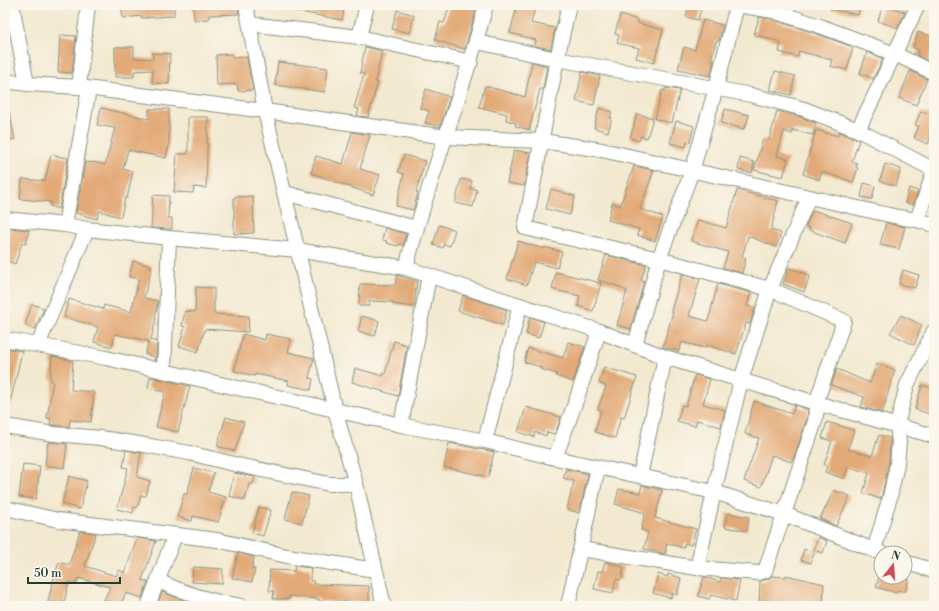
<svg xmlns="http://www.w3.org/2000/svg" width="939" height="611" font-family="'Libre Bodoni',serif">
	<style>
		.building { fill: #e3aa78 }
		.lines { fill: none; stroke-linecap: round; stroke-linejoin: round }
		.minor-casing { stroke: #899382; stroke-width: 16 }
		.minor { stroke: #fff; stroke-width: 14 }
	</style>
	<rect width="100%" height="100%" fill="#fbf7ec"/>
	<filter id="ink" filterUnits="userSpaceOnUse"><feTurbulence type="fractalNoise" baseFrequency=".025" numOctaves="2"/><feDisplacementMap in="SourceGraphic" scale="8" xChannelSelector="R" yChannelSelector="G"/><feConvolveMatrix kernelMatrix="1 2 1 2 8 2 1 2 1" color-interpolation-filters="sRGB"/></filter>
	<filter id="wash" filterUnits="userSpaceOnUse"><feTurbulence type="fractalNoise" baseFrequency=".012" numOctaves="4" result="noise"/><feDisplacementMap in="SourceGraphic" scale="16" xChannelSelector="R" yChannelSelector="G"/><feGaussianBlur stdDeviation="0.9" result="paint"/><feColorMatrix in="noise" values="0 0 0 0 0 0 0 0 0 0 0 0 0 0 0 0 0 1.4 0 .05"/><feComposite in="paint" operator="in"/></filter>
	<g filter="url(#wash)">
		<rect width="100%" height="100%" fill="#f3e9d0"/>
		<g id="blocks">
			<!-- building -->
			<g class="building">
				<polygon points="121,5 174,5 174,16 142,18 142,16 123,18"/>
				<polygon points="193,5 238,5 239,14 209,15 209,19 194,20"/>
				<polygon points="290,5 345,5 342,20 290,10"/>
				<polygon points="450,5 477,5 465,49 435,40 440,22 444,23"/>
				<polygon points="517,5 536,5 531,23 555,28 551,49 535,46 536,40 510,33"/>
				<polygon points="689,5 702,5 698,20 686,17"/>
				<polygon points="831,5 860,5 858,15 830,9"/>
				<polygon points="883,5 905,12 898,28 878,21"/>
				<polygon points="397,10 414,15 410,33 392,29"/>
				<polygon points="620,15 638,20 638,23 663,30 654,63 636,58 639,48 617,43 619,35 615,34"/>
				<polygon points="759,17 771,19 817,34 853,47 847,70 830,66 832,60 799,51 798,57 779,52 781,42 754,35"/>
				<polygon points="703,20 723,25 719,41 716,41 711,60 714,61 710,76 678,69 684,47 695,50"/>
				<polygon points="918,32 934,37 934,46 928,61 917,55 919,50 913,48"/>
				<polygon points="60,35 76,36 72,73 58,72"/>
				<polygon points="115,47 134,47 134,58 153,59 153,53 170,54 169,84 152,83 153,70 134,71 134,77 115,77"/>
				<polygon points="365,47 382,51 375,82 378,82 368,117 357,116 359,109 354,108 364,74 360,73"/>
				<polygon points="867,52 883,59 873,79 860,73"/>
				<polygon points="232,54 232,58 247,57 253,90 238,91 237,84 217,85 216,55"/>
				<polygon points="278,62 328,68 325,92 275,85"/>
				<polygon points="532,62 547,66 543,89 540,89 529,130 515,126 516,123 506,120 507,114 479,107 485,86 525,97"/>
				<polygon points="775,71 795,76 791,95 770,90"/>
				<polygon points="910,71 927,79 916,105 899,98"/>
				<polygon points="582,72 600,76 594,105 576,101"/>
				<polygon points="665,88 680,90 672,123 655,119 662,90 665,91"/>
				<polygon points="426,89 450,97 440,127 425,123 429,111 420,108"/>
				<polygon points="101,108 149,119 149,109 169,109 169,145 166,158 128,150 123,169 133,172 127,198 125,198 121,217 99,211 97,219 76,213 85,162 93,163 93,162 105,165 115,128 97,125"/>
				<polygon points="599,108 612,112 610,118 612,118 608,132 594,128"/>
				<polygon points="725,109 749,115 746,126 745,126 744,129 721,123"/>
				<polygon points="5,111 9,111 15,139 5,141"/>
				<polygon points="777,111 801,117 816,123 813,135 793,130 792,134 784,131 777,156 788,159 783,177 754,170 763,139 769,140"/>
				<polygon points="921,111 934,116 934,130 928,144 914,138 919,126 915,125"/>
				<polygon points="637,114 653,118 647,138 641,136 639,141 630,138"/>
				<polygon points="188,117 208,117 206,188 194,187 193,193 174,192 177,154 188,154"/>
				<polygon points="676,121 694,126 690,142 687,141 686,147 670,143"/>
				<polygon points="816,130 838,136 839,132 859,140 852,161 857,163 856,167 858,168 853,182 822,172 819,180 803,174"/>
				<polygon points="352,132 370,135 360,169 380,175 373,195 311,173 316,156 343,164"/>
				<polygon points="514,150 531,153 524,186 507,183"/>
				<polygon points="51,155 68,158 59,209 50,206 51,202 20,199 22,179 45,181"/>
				<polygon points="404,155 425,161 416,192 418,193 413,210 396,206 404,174 398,172"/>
				<polygon points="740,158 754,162 752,173 738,170"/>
				<polygon points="885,164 901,169 896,186 880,181"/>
				<polygon points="634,166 654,170 640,209 663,217 655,241 637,235 639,229 608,220 612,203 620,206"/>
				<polygon points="461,179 472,181 470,188 477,190 473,207 455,203"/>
				<polygon points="864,183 875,186 872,199 861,197"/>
				<polygon points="909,188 918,191 913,205 905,203"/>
				<polygon points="551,189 575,196 570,215 546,209"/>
				<polygon points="737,190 778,201 771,230 781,233 776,247 748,236 742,257 746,258 742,273 723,268 728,252 691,241 698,220 726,228"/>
				<polygon points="153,195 169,196 168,218 172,218 172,229 151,228"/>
				<polygon points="253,196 254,233 234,234 234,197"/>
				<polygon points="812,211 815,212 816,211 852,223 845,243 809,230 810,228 806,227"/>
				<polygon points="886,223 905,227 899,249 880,245"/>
				<polygon points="439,225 455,230 450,246 444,244 443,248 433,245"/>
				<polygon points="10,228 29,230 26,244 22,243 15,264 5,260 5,241 7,241"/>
				<polygon points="385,228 406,234 403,245 399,244 398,246 386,243 387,241 382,240"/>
				<polygon points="518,241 544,249 544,247 562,252 557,268 534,262 527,285 507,279"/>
				<polygon points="606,255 646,265 641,280 644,281 631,329 617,325 627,291 620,288 620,287 598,280"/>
				<polygon points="133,261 152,266 144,298 158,301 155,318 156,318 151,340 157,342 156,361 154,360 155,357 145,354 149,341 115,334 112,347 94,342 98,327 64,317 69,299 103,309 104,305 131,312 139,279 129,277"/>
				<polygon points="789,268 810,275 804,292 783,284"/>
				<polygon points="903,270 919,275 915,288 899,284"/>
				<polygon points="556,272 601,283 593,311 578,306 580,296 552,289"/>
				<polygon points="682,274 700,279 689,316 708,321 718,284 751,293 747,306 755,308 750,324 746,323 736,354 706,345 705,348 682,342 679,351 663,347 673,312 671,311"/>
				<polygon points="397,275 417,281 414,307 393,304 393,302 369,301 369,306 359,306 360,284 395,285"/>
				<polygon points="196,287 214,288 214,314 249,316 248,332 205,329 198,352 179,346 185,327 182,326 185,311 195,312"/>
				<polygon points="463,295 507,310 503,325 458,311"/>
				<polygon points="32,304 44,308 35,329 26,326 26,322"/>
				<polygon points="901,315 922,325 914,345 890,333"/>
				<polygon points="362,316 379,321 375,336 358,331"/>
				<polygon points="530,317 544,322 539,338 526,334"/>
				<polygon points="243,334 265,340 266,334 291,339 288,352 314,358 309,378 313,379 311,390 288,385 289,381 255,374 255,376 234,371"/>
				<polygon points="394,341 407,345 398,396 352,382 355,368 383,376 384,373 385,374"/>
				<polygon points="568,342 585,347 573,382 556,376 557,374 540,369 541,367 524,362 528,348 563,358"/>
				<polygon points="5,348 22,351 9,408 5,408"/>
				<polygon points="52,356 73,361 71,390 94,392 91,422 70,420 69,427 50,425 51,419 47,418 53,381 50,380"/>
				<polygon points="877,364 895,370 882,413 861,407 864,397 831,385 837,369 870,383"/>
				<polygon points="604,367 637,377 624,418 621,417 615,438 595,432 601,410 598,409 606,386 599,383"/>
				<polygon points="695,375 710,379 703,404 725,410 721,427 697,420 695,426 677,421 682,405 686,406"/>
				<polygon points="150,377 190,386 178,432 156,427 165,392 148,388"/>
				<polygon points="922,385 934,389 934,409 932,415 915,409"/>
				<polygon points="754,401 792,414 795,405 808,410 807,419 795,455 791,462 772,455 761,487 744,481 759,438 745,434"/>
				<polygon points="526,407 561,417 555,434 547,432 546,436 535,432 534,437 518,432"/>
				<polygon points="226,417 244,422 235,451 217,446"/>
				<polygon points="827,422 854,430 848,449 872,456 879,435 890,438 889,463 881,499 863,493 869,473 848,467 844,479 825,472 827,466 824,465 832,441 822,438"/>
				<polygon points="48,442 67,444 64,468 45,465"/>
				<polygon points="449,443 494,452 488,477 444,467"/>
				<polygon points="126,450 141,453 137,477 150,481 146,496 141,495 137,508 134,507 133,513 117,509 128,468 123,467"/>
				<polygon points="23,464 40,466 36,499 19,497"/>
				<polygon points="194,468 214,473 208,492 226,497 218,522 193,516 192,521 177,517 184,494 187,494"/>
				<polygon points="566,469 588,474 579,513 567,509 574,481 563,478"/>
				<polygon points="234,473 255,477 253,484 249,484 245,500 229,496"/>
				<polygon points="69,476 87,481 80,509 62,504"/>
				<polygon points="642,485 662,490 655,518 696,529 691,545 685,543 683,548 667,543 665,554 644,549 648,532 641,530 645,513 615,504 619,489 640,493"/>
				<polygon points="834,490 850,496 836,526 820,519"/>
				<polygon points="292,492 309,496 302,523 285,519"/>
				<polygon points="259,507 271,510 263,536 252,533"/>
				<polygon points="727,513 749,517 747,531 725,527"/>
				<polygon points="80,531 96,533 85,566 116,576 119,570 125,573 137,538 156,541 142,580 148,582 142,598 126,593 120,606 115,606 104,600 110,587 78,578 76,584 69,582 63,606 47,606 54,577 59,562 69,565"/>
				<polygon points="818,537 827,541 823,553 814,550"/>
				<polygon points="804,549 814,553 811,563 801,560"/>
				<polygon points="238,553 254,557 252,569 255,569 252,582 232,578"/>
				<polygon points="605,562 624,567 621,580 616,579 613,593 594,589 598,571 602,572"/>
				<polygon points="295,566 311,568 310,581 314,581 314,584 369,586 369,603 319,601 319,599 289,596 289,599 273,599 274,591 269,591 270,570 294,571"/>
				<polygon points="193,567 223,569 222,584 192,582"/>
				<polygon points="658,574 667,577 668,574 681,578 677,595 672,593 671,598 653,593"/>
				<polygon points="786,575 824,584 823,606 759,606 760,581 768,579 772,576 786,577"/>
				<polygon points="704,577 720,582 721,578 740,580 736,601 711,595 709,599 698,596"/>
				<polygon points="879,577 903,577 909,579 905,592 898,590 896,593 876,587"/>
				<polygon points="162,592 186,601 201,606 160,606 160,604 158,603"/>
			</g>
		</g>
	</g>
	<g filter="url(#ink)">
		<use href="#blocks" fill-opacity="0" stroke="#899382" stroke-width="1"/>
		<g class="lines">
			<!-- minor casing -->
			<g class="minor-casing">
				<g id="minor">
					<polyline points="12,5 27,84"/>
					<polyline points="246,5 265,111 335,410 356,484 384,606"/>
					<polyline points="569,5 557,59 525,228 659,259 770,289 741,380 714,492 697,568"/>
					<polyline points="737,5 773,11 820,26 895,54 934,73"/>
					<polyline points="250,24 359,37 471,62"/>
					<polyline points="359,37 367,5"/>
					<polyline points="477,42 557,59 751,95 804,109 858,130 934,170"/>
					<polyline points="5,81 27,84 79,87 265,111 446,137 542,141 602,150 898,217 917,220 934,225"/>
					<polyline points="79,87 88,5"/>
					<polyline points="858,130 918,5"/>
					<polyline points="285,193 416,228"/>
					<polyline points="5,219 65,225 87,229 169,238 297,250 406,268 599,331 665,357 816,403 934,436"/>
					<polyline points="917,220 934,171"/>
					<polyline points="65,225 89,89"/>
					<path d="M 406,268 C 428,179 463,94 486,5"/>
					<polyline points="5,339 106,358 401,425 485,441 555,458 714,492 784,514 881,553"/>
					<polyline points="38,345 87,229"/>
					<polyline points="635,345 659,259 692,171 716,88 737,5"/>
					<polyline points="164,371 169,238"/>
					<polyline points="401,425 429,276"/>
					<polyline points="5,426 54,434 101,438 139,444 189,453 238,465 329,484 356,484"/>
					<polyline points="485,441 520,305"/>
					<polyline points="555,458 577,398 599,331"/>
					<polyline points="640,476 665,357"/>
					<polyline points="5,508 58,520 217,540 287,556 375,570"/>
					<polyline points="581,549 697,568 758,573 765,571 815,421 817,409 816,403 844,321 770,289 809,197"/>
					<polyline points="874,550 890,497 897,464 899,442 897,425 907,385 934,331"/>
					<polyline points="905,562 934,571"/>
					<path d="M 158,581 C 184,593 213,602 241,606"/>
					<polyline points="148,606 175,535"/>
					<polyline points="568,606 598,467"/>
				</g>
			</g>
			<!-- minor -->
			<use href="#minor" class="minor"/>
		</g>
	</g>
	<!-- margin -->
	<rect width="939" height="611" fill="none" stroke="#fbf7ec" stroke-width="20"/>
	<!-- north arrow -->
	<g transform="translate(893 565) rotate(17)"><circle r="19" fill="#fbf7ec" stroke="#a3ada2"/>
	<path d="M0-3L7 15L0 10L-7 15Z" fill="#d1495b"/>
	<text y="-6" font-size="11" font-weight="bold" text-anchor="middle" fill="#1f3d34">N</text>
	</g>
	<!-- scale -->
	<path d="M28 577v6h92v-6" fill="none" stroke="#1f3d34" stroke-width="2"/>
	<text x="34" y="577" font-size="12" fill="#1f3d34" stroke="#fbf7ec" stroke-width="3" paint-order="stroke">50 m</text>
</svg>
